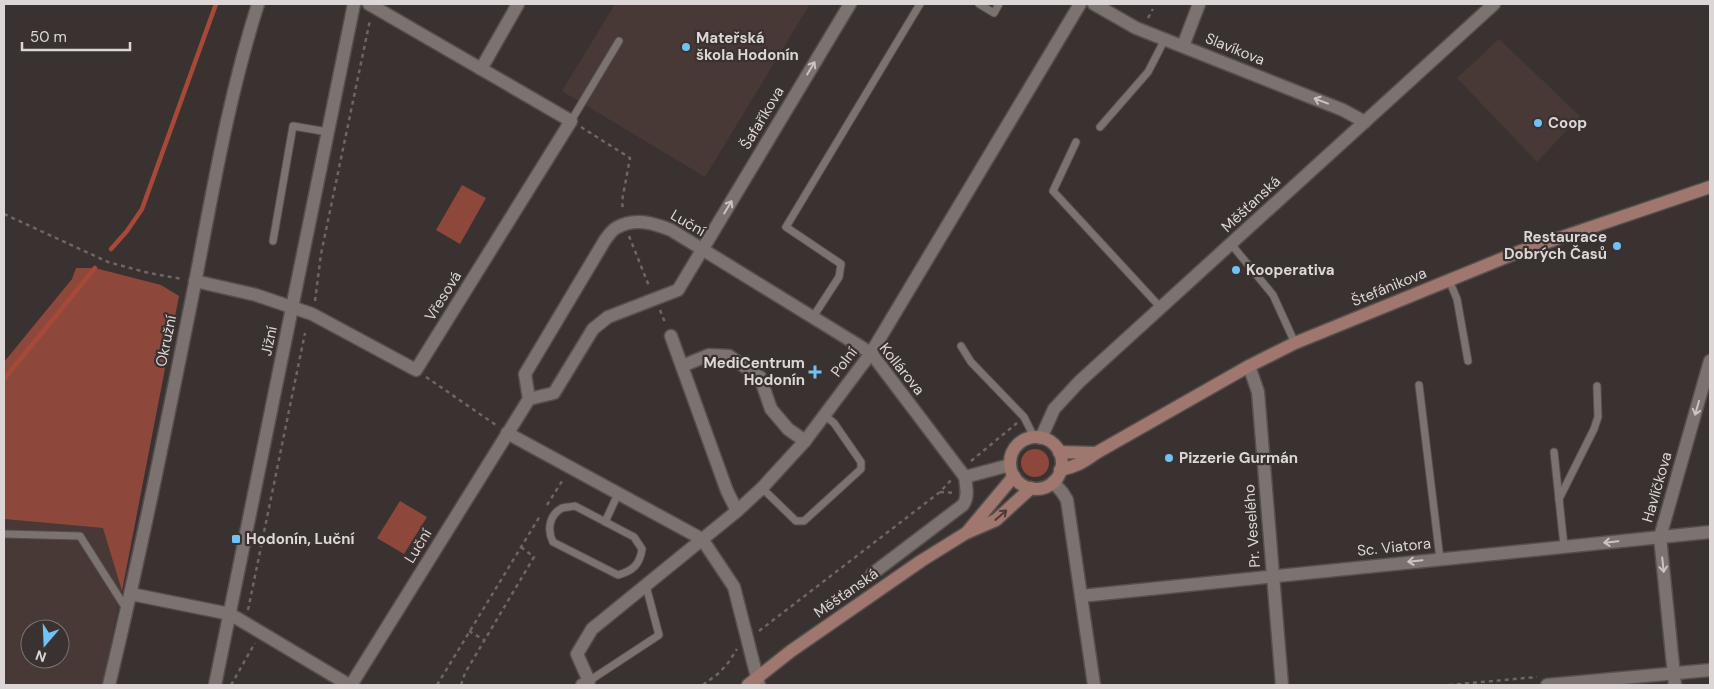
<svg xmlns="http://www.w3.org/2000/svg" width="1714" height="689" font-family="'DM Sans',sans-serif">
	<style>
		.built { fill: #483936; fill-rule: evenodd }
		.green { fill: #8d483b }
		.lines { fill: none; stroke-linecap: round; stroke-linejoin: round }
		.stream { stroke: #a64939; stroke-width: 4.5 }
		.service-casing { stroke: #554f4d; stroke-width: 9 }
		.minor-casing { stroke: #554f4d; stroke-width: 15 }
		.secondary-casing { stroke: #554f4d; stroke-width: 15 }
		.path { stroke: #6d6664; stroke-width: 2.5; stroke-dasharray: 4 4; stroke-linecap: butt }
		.service { stroke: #7c7371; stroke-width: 7 }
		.minor { stroke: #7c7371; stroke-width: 12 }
		.secondary { stroke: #a0776f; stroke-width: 12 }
		.oneway { stroke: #c9c3c2 }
		.oneway2 { stroke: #493c39 }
		.poi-dot { fill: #70c2f4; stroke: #3a3230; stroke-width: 2 }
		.labels { text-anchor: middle; stroke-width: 4.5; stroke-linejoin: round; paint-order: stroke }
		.poi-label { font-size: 15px; font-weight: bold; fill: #dcd7d6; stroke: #3a3230; text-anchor: start }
		.street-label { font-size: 15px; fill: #dcd7d6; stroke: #3a3230 }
	</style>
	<rect width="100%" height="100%" fill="#3a3230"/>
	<!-- built -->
	<g class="built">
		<polygon points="615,4 810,4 705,177 562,91"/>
		<polygon points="1499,39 1580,116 1537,162 1457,78"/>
		<path d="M 4,519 L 104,528 L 122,591 L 102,685 L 4,685 ZM 30,629 L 60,629 L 60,659 L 30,659 Z"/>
	</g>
	<!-- green -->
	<g class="green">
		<polygon points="462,185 486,198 460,244 436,230"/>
		<polygon points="76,268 95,268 161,285 179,296 122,591 103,528 4,519 4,362 72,279"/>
		<circle cx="1035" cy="463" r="14"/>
		<polygon points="400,501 427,517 404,554 377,538"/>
	</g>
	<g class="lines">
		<!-- stream -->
		<g class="stream">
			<polyline points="111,249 127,231 142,209 216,4"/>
			<polyline points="4,379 95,268"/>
		</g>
		<!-- service casing -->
		<g class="service-casing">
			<g id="service">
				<polyline points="979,4 994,13 999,4"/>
				<polyline points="571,121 619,41"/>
				<polyline points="1100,127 1148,72 1165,39"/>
				<polyline points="1076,142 1053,191 1161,308"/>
				<polyline points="273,241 293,126 328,132"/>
				<polyline points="1231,244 1273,295 1295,343"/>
				<polyline points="1449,280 1457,299 1468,361"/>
				<polyline points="813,317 839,277 841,264 786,227 920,4"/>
				<polyline points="961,346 971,362 1024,417 1034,437"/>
				<polyline points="1419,385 1440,559"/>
				<polyline points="1554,452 1564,546"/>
				<polyline points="762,488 796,521 804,521 861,469 861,462 834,423 824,415"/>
				<polyline points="1559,499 1594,429 1598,417 1597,386"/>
				<path d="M 575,506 L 634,537 L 642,549 C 640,564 633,571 618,575 L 553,542 C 547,530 549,515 562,508 C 566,507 571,507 575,506 Z"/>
				<polyline points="605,522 618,494"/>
				<polyline points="4,534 80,536 127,610"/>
				<polyline points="589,681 659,635 646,586"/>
			</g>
		</g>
		<!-- minor casing -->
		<g class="minor-casing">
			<g id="minor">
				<polyline points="1094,4 1136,28 1343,110 1365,122"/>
				<polyline points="1183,46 1199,4"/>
				<polyline points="481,69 518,4"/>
				<polyline points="195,281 256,295 312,314 416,370 571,121 369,4"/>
				<polyline points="671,336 727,491 737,511"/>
				<polyline points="682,366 709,355 729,356 760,377 771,409 788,429 805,441"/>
				<polyline points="1249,366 1258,392 1282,685"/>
				<polyline points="529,399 554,393 593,329 608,317 678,290 850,4"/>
				<polyline points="507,433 702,539 734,587 759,685"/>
				<polyline points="1041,438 1054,409 1079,382 1494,4"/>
				<polyline points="965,477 1010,465"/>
				<polyline points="1053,482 1062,492 1067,500 1094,685"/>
				<path d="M 872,574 L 963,505 C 969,497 966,486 965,477"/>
				<polyline points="131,594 230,614 349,685"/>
				<polyline points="1081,596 1710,532"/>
				<path d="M 109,685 C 141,552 168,417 195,283 C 213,189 229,95 258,4"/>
				<polyline points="215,685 354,4"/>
				<path d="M 351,685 L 529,399 L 525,374 L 605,240 C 608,236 612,230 616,228 C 634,217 653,223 671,230 L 871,353 L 965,477"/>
				<polyline points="582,685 589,681 577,654 592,629 737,511 762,488 805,441 871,353 1080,4"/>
				<polyline points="1547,685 1710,670"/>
				<polyline points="1675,685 1660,537 1710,361"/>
			</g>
		</g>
		<!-- secondary casing -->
		<g class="secondary-casing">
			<g id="secondary">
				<circle cx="1036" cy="463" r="26"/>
				<polyline points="1059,452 1096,453"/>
				<path d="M 1060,470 C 1075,467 1084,462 1096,453 L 1249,366 L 1295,343 L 1521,251 L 1710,187"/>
				<polyline points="968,531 1014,476"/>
				<polyline points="748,685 791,651 921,561 966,533 996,520 1031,488"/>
			</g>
		</g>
		<!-- path -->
		<g class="path">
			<polyline points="1148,18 1153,9"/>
			<polyline points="581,127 630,158 622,201 623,211"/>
			<polyline points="4,214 108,262 149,273 182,279"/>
			<polyline points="629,236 649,286"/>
			<polyline points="315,301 321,254 370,20"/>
			<polyline points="660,310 666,325"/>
			<polyline points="426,377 496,425"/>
			<polyline points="971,461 1017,423"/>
			<polyline points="940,492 954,493"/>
			<polyline points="547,505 564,478"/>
			<polyline points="248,610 305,333"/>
			<polyline points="469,631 484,640"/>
			<polyline points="759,631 940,492 951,480"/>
			<polyline points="231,685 255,643"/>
			<polyline points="437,685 540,516"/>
			<polyline points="461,685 465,673 534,557 521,547"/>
			<polyline points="703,685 719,673 728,663 737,649"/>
			<polyline points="1449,685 1537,677"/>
		</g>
		<!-- service -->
		<use href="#service" class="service"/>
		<!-- minor -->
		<use href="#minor" class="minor"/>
		<!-- secondary -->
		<use href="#secondary" class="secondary"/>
	</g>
	<!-- one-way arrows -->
	<defs><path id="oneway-shaft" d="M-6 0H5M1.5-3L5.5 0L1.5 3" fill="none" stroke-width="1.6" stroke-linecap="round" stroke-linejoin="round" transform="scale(1.25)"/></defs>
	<g class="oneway">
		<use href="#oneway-shaft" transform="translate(811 68) rotate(-59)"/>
		<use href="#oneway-shaft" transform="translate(1321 101) rotate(-159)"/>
		<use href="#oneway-shaft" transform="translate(728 207) rotate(-59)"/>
		<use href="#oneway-shaft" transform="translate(1697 408) rotate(106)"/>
		<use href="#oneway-shaft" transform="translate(1611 542) rotate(174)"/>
		<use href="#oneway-shaft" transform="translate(1415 561) rotate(174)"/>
		<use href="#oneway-shaft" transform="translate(1663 565) rotate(84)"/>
	</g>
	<use class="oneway2" href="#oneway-shaft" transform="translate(1001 515) rotate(-41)"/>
	<!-- markers -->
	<g class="poi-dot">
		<circle cx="686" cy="47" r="5"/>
		<circle cx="1538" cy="123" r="5"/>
		<circle cx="1617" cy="246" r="5"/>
		<circle cx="1236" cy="270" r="5"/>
		<path d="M812.5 364.5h5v5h5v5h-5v5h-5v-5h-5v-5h5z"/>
		<circle cx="1169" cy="458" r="5"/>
		<rect x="231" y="534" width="10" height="10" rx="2.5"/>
	</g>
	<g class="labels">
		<!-- poi labels -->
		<g class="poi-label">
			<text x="696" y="43">Mateřská<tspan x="696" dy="17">škola Hodonín</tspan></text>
			<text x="1548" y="128">Coop</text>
			<text x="1607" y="242" text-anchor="end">Restaurace<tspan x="1607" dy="17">Dobrých Časů</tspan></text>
			<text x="1246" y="275">Kooperativa</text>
			<text x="805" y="368" text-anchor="end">MediCentrum<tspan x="805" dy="17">Hodonín</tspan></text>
			<text x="1179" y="463">Pizzerie Gurmán</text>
			<text x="246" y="544">Hodonín, Luční</text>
		</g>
		<!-- street labels -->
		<g class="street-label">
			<text transform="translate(1235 49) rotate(22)" y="5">Slavíkova</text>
			<text transform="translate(762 118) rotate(-59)" y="5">Šafaříkova</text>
			<text transform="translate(1251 204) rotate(-43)" y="5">Měšťanská</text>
			<text transform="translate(688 223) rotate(30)" y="5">Luční</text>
			<text transform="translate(1389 287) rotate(-22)" y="5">Štefánikova</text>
			<text transform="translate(443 296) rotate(-58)" y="5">Vřesová</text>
			<text transform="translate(166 341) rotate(-78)" y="5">Okružní</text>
			<text transform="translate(269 341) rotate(-78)" y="5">Jižní</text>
			<text transform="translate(844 362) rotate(-53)" y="5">Polní</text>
			<text transform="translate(902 369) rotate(51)" y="5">Kollárova</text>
			<text transform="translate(1657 487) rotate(-74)" y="5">Havlíčkova</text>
			<text transform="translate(1252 526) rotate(-94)" y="5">Pr. Veselého</text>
			<text transform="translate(418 546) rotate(-58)" y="5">Luční</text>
			<text transform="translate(1394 547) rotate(-6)" y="5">Sc. Viatora</text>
			<text transform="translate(846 593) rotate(-35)" y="5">Měšťanská</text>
		</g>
	</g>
	<!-- border -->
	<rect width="1714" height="689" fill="none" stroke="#dcd7d6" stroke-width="10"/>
	<!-- north arrow -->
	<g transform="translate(45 644) rotate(199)"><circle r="24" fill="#3a3230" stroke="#7b7472"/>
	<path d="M0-4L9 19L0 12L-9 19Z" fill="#70c2f4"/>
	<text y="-8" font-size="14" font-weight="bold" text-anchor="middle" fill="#dcd7d6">N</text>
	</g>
	<!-- scale -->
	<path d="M22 42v8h108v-8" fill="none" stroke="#dcd7d6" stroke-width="2.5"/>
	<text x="30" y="42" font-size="15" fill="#dcd7d6" stroke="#3a3230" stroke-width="4" paint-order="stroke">50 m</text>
</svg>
